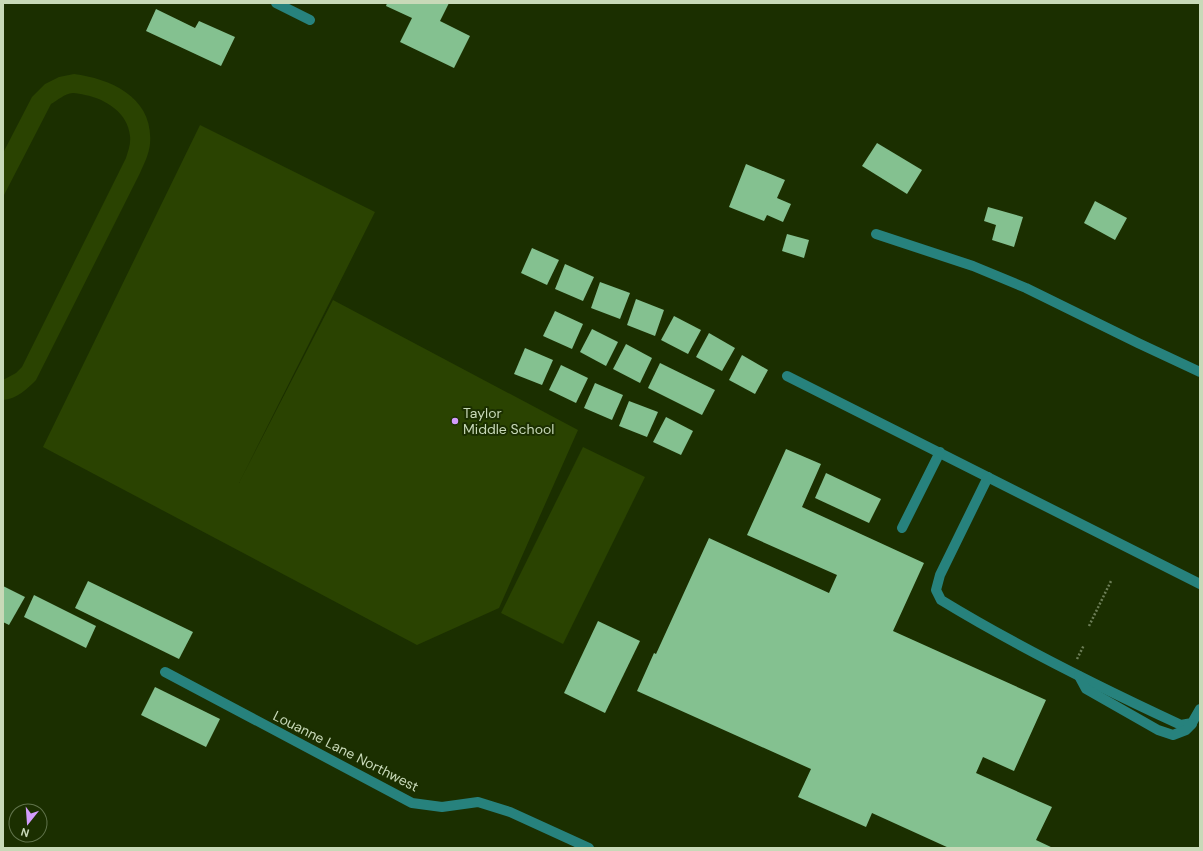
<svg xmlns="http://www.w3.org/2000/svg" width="1203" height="851" font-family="'DM Sans',sans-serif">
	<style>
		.green { fill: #2a4301 }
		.building { fill: #84c190 }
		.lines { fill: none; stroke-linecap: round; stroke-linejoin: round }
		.path { stroke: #6c7e56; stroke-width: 2.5; stroke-dasharray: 2 2; stroke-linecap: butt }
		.minor { stroke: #27827d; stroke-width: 10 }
		.poi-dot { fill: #d39cfc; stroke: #1b2f00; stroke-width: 1.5 }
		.labels { text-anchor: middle; stroke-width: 4; stroke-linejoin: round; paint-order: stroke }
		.poi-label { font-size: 14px; fill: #c8d9b8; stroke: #1b2f00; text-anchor: start }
		.street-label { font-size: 14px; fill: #c8d9b8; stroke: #1b2f00 }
	</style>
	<rect width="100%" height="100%" fill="#1b2f00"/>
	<!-- green -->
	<g class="green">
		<path d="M 74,74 C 112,79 154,98 150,144 C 149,154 144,164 140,173 L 36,380 C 27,389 17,399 3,400 L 3,380 L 16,373 L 22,367 L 126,158 C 128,151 131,144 130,136 C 128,113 106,99 85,95 C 81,94 77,93 73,93 C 64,94 58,100 51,104 L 3,197 L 3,153 L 32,97 L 45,84 L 59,77 Z"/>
		<polygon points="200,125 375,212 239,483 333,300 578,430 499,608 417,645 43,447"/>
		<polygon points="583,447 645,477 563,644 501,613"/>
	</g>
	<!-- building -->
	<g class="building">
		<polygon points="387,3 449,3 440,21 470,36 454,68 400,42 412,18 386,6"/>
		<polygon points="156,9 195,28 199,21 235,37 221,66 146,31"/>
		<polygon points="877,143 922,170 907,194 862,166"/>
		<polygon points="746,164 785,180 777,198 791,204 783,222 767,215 764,221 729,207"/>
		<polygon points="1095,201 1127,218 1115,240 1084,223"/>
		<polygon points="988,207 1023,217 1014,247 992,240 996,225 984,221"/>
		<polygon points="787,234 809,240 804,258 782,251"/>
		<polygon points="532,248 559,260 547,285 521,273"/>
		<polygon points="565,264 594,277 583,301 555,289"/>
		<polygon points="600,282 630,293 620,319 591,308"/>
		<polygon points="636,299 664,310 655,336 627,325"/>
		<polygon points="555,311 583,324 572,349 543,336"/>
		<polygon points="674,316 701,330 688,354 661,340"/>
		<polygon points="592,329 618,342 606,366 580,352"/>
		<polygon points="709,333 735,348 722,371 696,357"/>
		<polygon points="626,344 652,358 640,383 613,369"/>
		<polygon points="525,348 553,360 542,385 514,374"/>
		<polygon points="742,355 768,370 755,394 729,380"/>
		<polygon points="660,363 715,390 702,415 648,388"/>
		<polygon points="561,365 588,378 576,403 549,390"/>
		<polygon points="595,383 623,395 612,420 584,408"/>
		<polygon points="629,401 658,412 647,437 619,426"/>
		<polygon points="666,417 693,431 681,455 653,442"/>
		<polygon points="786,449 821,464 802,507 924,563 893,631 1046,700 1014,771 983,757 976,773 1052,807 1036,840 1053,848 949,848 872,813 866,827 798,797 811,769 637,691 654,653 656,654 709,538 829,593 837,575 747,535"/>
		<polygon points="826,473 881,499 869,523 815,498"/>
		<polygon points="88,581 193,632 179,659 75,608"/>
		<polygon points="3,586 25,597 9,625 3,622"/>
		<polygon points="34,595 96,626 86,648 24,617"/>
		<polygon points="598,621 640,641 605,713 564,693"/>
		<polygon points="155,687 220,719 206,747 141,715"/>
	</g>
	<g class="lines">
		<!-- path -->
		<g class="path">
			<polyline points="1089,626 1111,581"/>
			<polyline points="1077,659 1084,645"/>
		</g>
		<!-- minor -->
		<g class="minor">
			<polyline points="276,3 310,20"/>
			<polyline points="876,234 973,266 1026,288 1138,343 1200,372"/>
			<polyline points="787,376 1200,584"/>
			<path d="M 988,477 L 940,575 L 936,590 L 941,600 C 1018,647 1099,687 1181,725 L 1192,723 L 1200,709"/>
			<polyline points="902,528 940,452"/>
			<polyline points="165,672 412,803 442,807 478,802 510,812 589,848"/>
			<polyline points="1079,676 1086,689 1158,730 1173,735 1186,730 1192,724"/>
		</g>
	</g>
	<!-- markers -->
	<circle class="poi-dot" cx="455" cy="421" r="4"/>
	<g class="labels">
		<!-- poi labels -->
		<g class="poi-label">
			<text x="463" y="418">Taylor<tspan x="463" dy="16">Middle School</tspan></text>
		</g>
		<!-- street labels -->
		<g class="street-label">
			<text transform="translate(346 751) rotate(27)" y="5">Louanne Lane Northwest</text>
		</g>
	</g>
	<!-- border -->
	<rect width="1203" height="851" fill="none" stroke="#c8d9b8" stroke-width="8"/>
	<!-- north arrow -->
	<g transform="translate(28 823) rotate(197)"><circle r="19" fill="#1b2f00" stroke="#60734a"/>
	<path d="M0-3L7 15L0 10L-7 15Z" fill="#d39cfc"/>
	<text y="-6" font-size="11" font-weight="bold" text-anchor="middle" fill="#c8d9b8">N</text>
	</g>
</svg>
